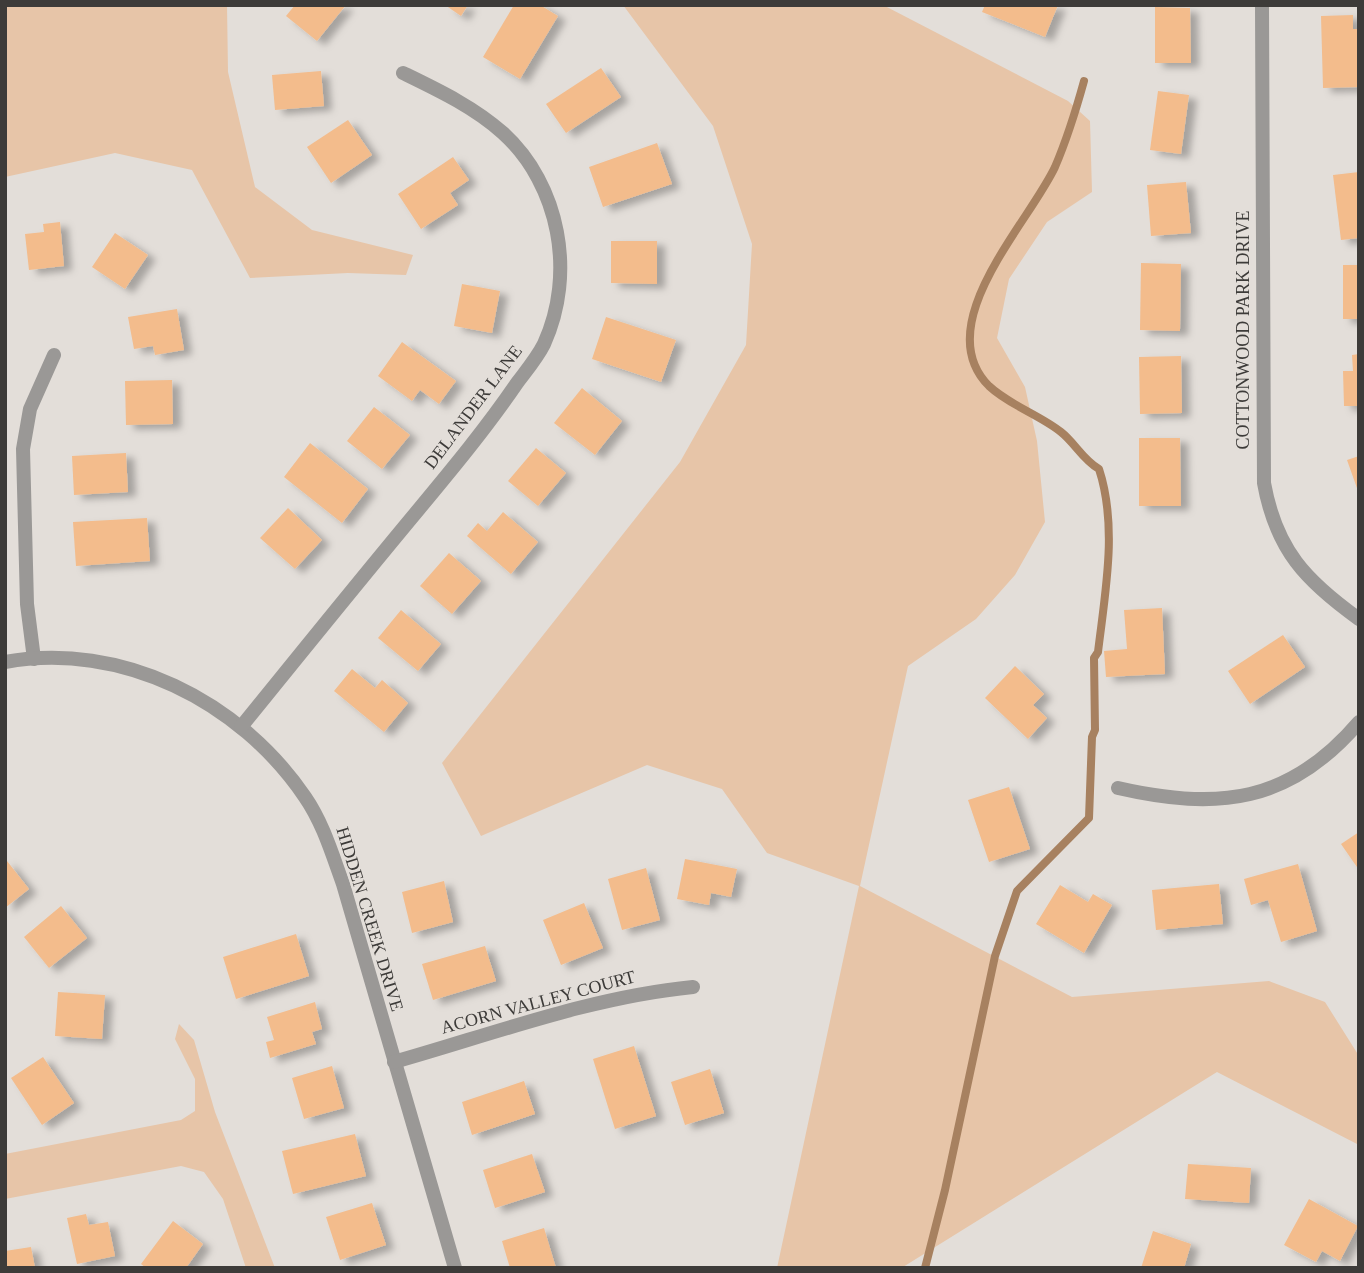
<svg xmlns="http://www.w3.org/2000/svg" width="1364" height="1273" font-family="Georgia,serif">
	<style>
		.green { fill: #e7c5a8 }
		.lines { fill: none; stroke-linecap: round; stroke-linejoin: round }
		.stream { stroke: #a78160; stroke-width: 8 }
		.building { fill: #f3bc8c; filter: url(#shadow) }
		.minor { stroke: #9a9896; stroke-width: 14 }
		.labels { text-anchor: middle; stroke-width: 5; stroke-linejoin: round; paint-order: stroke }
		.street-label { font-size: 18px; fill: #3d3b39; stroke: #e3ded9 }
	</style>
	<defs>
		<filter id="shadow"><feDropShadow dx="8" dy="4.5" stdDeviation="3.5" flood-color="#0004"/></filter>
	</defs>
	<rect width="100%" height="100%" fill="#e3ded9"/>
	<!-- green -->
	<g class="green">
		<polygon points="5,5 227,5 228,72 255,187 312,230 413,255 406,275 348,273 250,278 192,170 115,153 5,177"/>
		<polygon points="623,5 883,5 1068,101 1090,121 1092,192 1047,222 1009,279 997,338 1025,387 1037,441 1045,522 1015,575 976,619 908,666 860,886 1072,997 1269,981 1325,1002 1359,1056 1359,1145 1217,1072 903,1267 777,1268 859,886 767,853 722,789 647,765 481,836 442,763 680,462 746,345 752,244 713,126"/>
		<polygon points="179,1024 194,1040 215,1112 275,1268 246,1268 223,1199 204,1172 181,1166 5,1199 5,1154 181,1120 195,1111 195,1079 175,1039"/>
	</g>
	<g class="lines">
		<!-- stream -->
		<path class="stream" d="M 925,1268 L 945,1190 L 995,956 L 1017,891 L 1089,818 L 1092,737 L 1095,730 L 1094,658 L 1098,652 C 1105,593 1118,527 1099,469 C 1083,460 1075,443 1061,432 C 1040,415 1009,405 989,386 C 928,325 1029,223 1055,167 C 1067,139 1076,110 1084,81"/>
	</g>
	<!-- building -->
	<g class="building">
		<polygon points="295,5 346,5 317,41 286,16"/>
		<polygon points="445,5 468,5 461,16"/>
		<polygon points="514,5 540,5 558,16 520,79 483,57"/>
		<polygon points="985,5 1058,5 1045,37 982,12"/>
		<polygon points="1155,7 1190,8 1191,63 1155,63"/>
		<polygon points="1353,15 1353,29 1359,29 1359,87 1323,88 1321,16"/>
		<polygon points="601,68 621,97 566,133 546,104"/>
		<polygon points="321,71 324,106 275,110 272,75"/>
		<polygon points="1158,91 1189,95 1181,154 1150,150"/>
		<polygon points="348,120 372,155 331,183 307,147"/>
		<polygon points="657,143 672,184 603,207 589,167"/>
		<polygon points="453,157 469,180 450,193 458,205 421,229 398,194"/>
		<polygon points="1359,172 1359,238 1341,240 1333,175"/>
		<polygon points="1186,182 1191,233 1151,236 1147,185"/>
		<polygon points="60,222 64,266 29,270 25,234 44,232 43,224"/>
		<polygon points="115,233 148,255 125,289 92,267"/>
		<polygon points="611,241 657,241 657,284 611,283"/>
		<polygon points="1141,263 1181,264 1180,331 1140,330"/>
		<rect x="1343" y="265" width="16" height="54"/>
		<polygon points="462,284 500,291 492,333 454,326"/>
		<polygon points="177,309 184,350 155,355 153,346 134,349 128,317"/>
		<polygon points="606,317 676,340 661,382 592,359"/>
		<polygon points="402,342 456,381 439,404 420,390 412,401 378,376"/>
		<polygon points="1359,354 1359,406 1344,406 1343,371 1353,371 1352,355"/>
		<polygon points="1181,356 1182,413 1140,414 1139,357"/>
		<polygon points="172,380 173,424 126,425 125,381"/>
		<polygon points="582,388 622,421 595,455 554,423"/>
		<polygon points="374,407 410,435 382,469 347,441"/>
		<polygon points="1139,438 1180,438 1181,506 1139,506"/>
		<polygon points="310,443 368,489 342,523 284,477"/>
		<polygon points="536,448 566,473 538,506 508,481"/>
		<polygon points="126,453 128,492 74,495 72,456"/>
		<polygon points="1359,456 1359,491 1358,491 1347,460"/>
		<polygon points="288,508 322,540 295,569 260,538"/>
		<polygon points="503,512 538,542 511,574 467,536 478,523 487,531"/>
		<polygon points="147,518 150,561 76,566 73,522"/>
		<polygon points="449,553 481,581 452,614 420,586"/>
		<polygon points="1162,608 1165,674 1106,677 1104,651 1127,649 1124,610"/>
		<polygon points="401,610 441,644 418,671 378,638"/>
		<polygon points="1283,635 1305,667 1250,704 1228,671"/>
		<polygon points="1015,666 1044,694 1033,705 1047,718 1028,739 985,698"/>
		<polygon points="352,669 375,688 382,680 408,703 384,732 334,691"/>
		<polygon points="1009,787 1030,849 989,862 968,800"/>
		<polygon points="1359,832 1359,870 1341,844"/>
		<polygon points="685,859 737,869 731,897 711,893 709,905 677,899"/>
		<polygon points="7,861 29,889 5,908 5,862"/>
		<polygon points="1298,864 1317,931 1281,942 1268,900 1251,905 1244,879"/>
		<polygon points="646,868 660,920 622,930 608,879"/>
		<polygon points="444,881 453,922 412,933 402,892"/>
		<polygon points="1219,884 1223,924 1156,930 1152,890"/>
		<polygon points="1060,885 1088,902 1093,894 1112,905 1084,953 1036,924"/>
		<polygon points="584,903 603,948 561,965 543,920"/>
		<polygon points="61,906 87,938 49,968 24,937"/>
		<polygon points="296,934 309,976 236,999 223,957"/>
		<polygon points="485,946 496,981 433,1000 422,964"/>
		<polygon points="58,992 105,995 102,1039 55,1036"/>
		<polygon points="315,1002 322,1029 312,1032 316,1044 270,1058 266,1042 274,1040 267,1017"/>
		<polygon points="634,1046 656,1116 615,1129 593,1059"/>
		<polygon points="43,1057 74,1103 42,1125 11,1078"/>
		<polygon points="332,1066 344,1108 304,1119 292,1078"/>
		<polygon points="710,1069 724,1113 685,1125 671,1082"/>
		<polygon points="524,1081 535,1114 472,1135 462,1102"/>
		<polygon points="355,1134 366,1176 293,1194 282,1151"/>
		<polygon points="532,1154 545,1192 495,1208 483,1170"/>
		<polygon points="1188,1164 1251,1168 1249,1203 1185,1199"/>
		<polygon points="1309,1199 1358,1226 1340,1261 1322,1251 1316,1262 1284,1245"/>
		<polygon points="372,1203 386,1245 340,1260 326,1217"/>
		<polygon points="86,1214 89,1225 108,1222 115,1256 77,1264 67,1218"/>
		<polygon points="173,1221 203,1244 186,1268 146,1268 141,1264"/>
		<polygon points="544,1228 556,1268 510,1268 502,1241"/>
		<polygon points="1153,1231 1191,1244 1184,1268 1141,1268"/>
		<polygon points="31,1247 35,1268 5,1268 5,1251"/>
	</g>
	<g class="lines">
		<!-- minor -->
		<g class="minor">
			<path d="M 1262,5 L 1264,483 C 1276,550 1306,581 1359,619"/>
			<polyline points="34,659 27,604 23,449 30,409 54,355"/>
			<path d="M 5,662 C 121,641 240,701 305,797 C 323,823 332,854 343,884 L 455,1268"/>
			<path d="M 241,727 C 300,654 359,581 419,509 C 453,468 487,427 517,383 C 526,371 537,358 544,344 C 576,274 560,185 503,133 C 474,107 438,90 403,73"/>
			<path d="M 1118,788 C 1218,811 1290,803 1359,722"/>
			<path d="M 394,1062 C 493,1034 591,997 693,987"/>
		</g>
	</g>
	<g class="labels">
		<!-- street labels -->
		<g class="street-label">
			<text transform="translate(1243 330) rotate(-90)" y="6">COTTONWOOD PARK DRIVE</text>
			<text transform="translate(473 407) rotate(-53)" y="6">DELANDER LANE</text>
			<text transform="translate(370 919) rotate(73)" y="6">HIDDEN CREEK DRIVE</text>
			<text transform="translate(538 1002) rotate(-15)" y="6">ACORN VALLEY COURT</text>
		</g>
	</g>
	<!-- border -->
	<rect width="1364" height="1273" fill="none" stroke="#3d3b39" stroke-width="14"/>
</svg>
